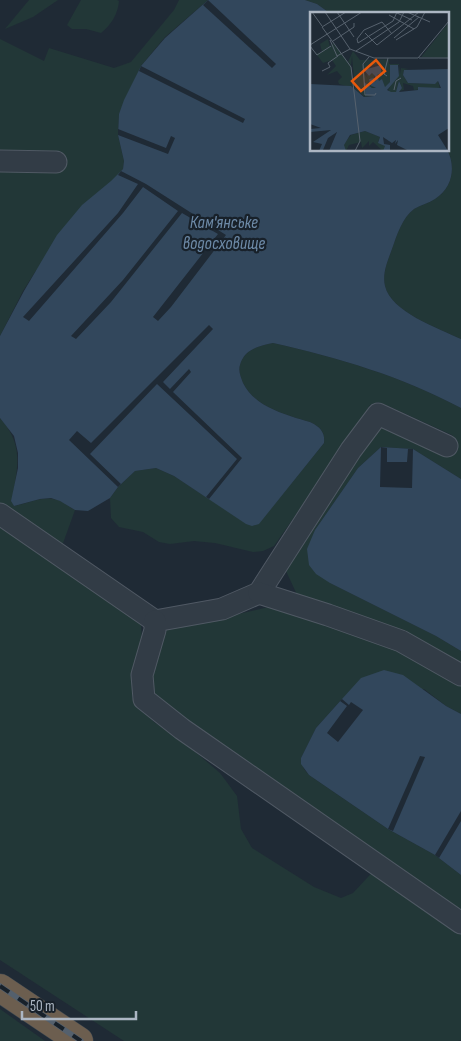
<svg xmlns="http://www.w3.org/2000/svg" width="461" height="1041" font-family="'Sofia Sans Condensed',sans-serif">
	<style>
		.green { fill: #223737 }
		.water { fill: #32475c }
		.pier { fill: #1f2a35 }
		.lines { fill: none; stroke-linecap: round; stroke-linejoin: round }
		.minor-casing { stroke: #505964; stroke-width: 23 }
		.highway-casing { stroke: #3d4650; stroke-width: 29 }
		.minor { stroke: #323c46; stroke-width: 21 }
		.highway { stroke: #6c5e4f; stroke-width: 28 }
		.rail-casing { stroke: #54606d; stroke-width: 5.5 }
		.rail { stroke: #18212a; stroke-width: 4; stroke-dasharray: 11; stroke-linecap: butt }
		.labels { text-anchor: middle; stroke-width: 4.5; stroke-linejoin: round; paint-order: stroke }
		.water-label { font-size: 18px; font-style: italic; fill: #6d8aa7; stroke: #18212a }
		.inset-road { fill: none; stroke: #57626e; stroke-width: 1 }
		.view { fill: #e8590c; fill-opacity: 0.15; stroke: #e8590c; stroke-width: 2.5 }
		.inset-edge { fill: none; stroke: #acb6c3; stroke-width: 2.5 }
	</style>
	<rect width="100%" height="100%" fill="#1f2a35"/>
	<!-- green -->
	<g class="green">
		<polygon points="29,0 58,0 33,17 5,29"/>
		<path d="M 81,0 L 117,0 L 119,1 C 118,14 111,25 101,33 L 86,29 L 72,29 L 67,25 Z"/>
		<polygon points="179,0 208,0 165,37 141,66 119,114 118,135 124,161 123,169 35,272 23,291 0,336 0,39 44,61 49,48 114,68 131,62 174,10"/>
		<path d="M 305,0 L 461,0 L 461,339 C 438,328 391,312 385,286 C 382,273 388,260 392,249 C 397,235 402,218 414,209 C 421,205 429,203 435,199 C 453,187 456,167 447,149 L 447,14 L 331,14 L 317,4 Z"/>
		<path d="M 273,343 C 339,358 401,376 461,408 L 461,479 L 413,449 L 381,447 L 358,468 L 315,530 L 330,583 L 436,636 L 461,651 L 461,714 L 446,706 L 424,689 L 342,699 L 316,728 L 301,758 L 304,769 L 309,775 L 388,829 L 435,855 L 461,875 L 461,1040 L 458,1041 L 124,1041 L 0,960 L 0,521 L 141,623 L 142,643 L 134,670 L 132,697 L 154,722 L 185,743 L 220,773 L 237,796 L 241,829 L 252,848 L 314,887 L 341,898 L 353,893 L 381,863 L 157,700 L 149,679 L 162,630 C 208,620 254,612 299,599 L 286,571 L 287,562 L 297,539 L 381,427 L 454,449 L 456,439 L 452,435 L 388,406 L 378,402 L 370,405 L 348,440 L 274,546 L 263,551 L 253,552 L 215,543 L 194,541 L 170,544 L 159,542 L 143,532 L 119,527 L 111,518 L 110,498 L 118,487 L 135,471 L 156,468 L 174,476 L 209,499 L 259,523 L 324,443 C 325,434 322,429 314,424 C 309,421 302,420 296,418 C 275,411 254,404 243,383 C 241,377 238,371 240,365 C 244,349 259,346 273,343 Z"/>
		<path d="M 0,418 C 25,446 17,468 12,501 L 14,506 C 29,503 44,495 58,500 C 64,502 69,507 75,510 L 62,546 L 0,506 Z"/>
		<polygon points="0,1009 45,1041 0,1041"/>
	</g>
	<!-- water -->
	<g class="water">
		<path d="M 208,0 L 305,0 L 317,4 L 331,14 L 311,14 L 311,150 L 447,149 C 456,167 453,187 435,199 C 429,203 421,205 414,209 C 402,218 397,235 392,249 C 388,260 382,273 385,286 C 391,312 438,328 461,339 L 461,408 C 401,376 339,358 273,343 C 259,346 244,349 240,365 C 238,371 241,377 243,383 C 254,404 275,411 296,418 C 302,420 309,421 314,424 C 322,429 325,434 324,443 L 259,524 L 252,526 L 246,524 L 174,476 L 156,468 L 135,471 L 118,487 L 110,498 L 88,511 L 75,510 L 60,501 L 51,498 L 40,499 L 14,506 L 11,501 L 18,468 L 18,453 L 14,436 L 0,418 L 0,336 L 24,291 L 57,235 L 82,205 L 111,181 L 123,169 L 124,161 L 118,135 L 119,114 L 124,100 L 141,66 L 165,38 Z"/>
		<polygon points="381,447 413,449 461,479 461,651 436,636 330,583 316,574 309,565 307,549 315,530 358,468"/>
		<polygon points="384,670 403,675 446,706 461,714 461,875 435,855 388,829 309,775 301,764 301,758 316,728 342,699 361,678"/>
	</g>
	<!-- pier -->
	<g class="pier">
		<polygon points="208,0 276,64 272,68 203,5"/>
		<polygon points="141,66 245,119 243,123 139,71"/>
		<polygon points="118,129 166,148 171,136 175,138 168,154 118,135"/>
		<polygon points="121,171 146,184 226,235 171,307 158,321 153,317 218,234 182,213 111,302 76,339 71,336 123,280 178,211 143,187 123,213 29,321 23,317 118,213 138,184 118,175"/>
		<polygon points="209,325 213,329 163,382 170,389 189,369 191,372 173,392 242,458 209,499 206,497 237,459 157,384 90,454 121,484 118,487 69,440 77,431 91,443"/>
		<polygon points="381,447 387,448 387,462 407,462 408,449 413,449 412,488 380,487"/>
		<polygon points="342,699 349,705 351,702 363,710 338,742 327,733 347,706 340,701"/>
		<polygon points="420,756 425,757 393,831 388,829"/>
		<polygon points="461,811 461,821 439,858 435,855"/>
	</g>
	<g class="lines">
		<!-- minor casing -->
		<g class="minor-casing">
			<g id="minor">
				<polyline points="0,161 56,162"/>
				<polyline points="0,514 155,621 222,609 259,593 351,450 378,414 447,446"/>
				<polyline points="259,593 328,615 401,641 461,675"/>
				<polyline points="155,621 155,630 142,675 144,699 182,729 461,923"/>
			</g>
		</g>
		<!-- highway casing -->
		<g class="highway-casing">
			<polyline id="highway" points="0,988 79,1041"/>
		</g>
		<!-- minor -->
		<use href="#minor" class="minor"/>
		<!-- highway -->
		<use href="#highway" class="highway"/>
		<!-- rail casing -->
		<g class="rail-casing">
			<polyline id="rail" points="0,986 81,1041"/>
		</g>
		<!-- rail -->
		<use href="#rail" class="rail"/>
	</g>
	<g class="labels">
		<!-- water labels -->
		<g class="water-label">
			<text x="224" y="228">Кам'янське<tspan x="224" dy="21">водосховище</tspan></text>
		</g>
	</g>
	<!-- overview -->
	<g transform="translate(310 12)">
		<rect width="139" height="139" fill="#1f2a35"/>
		<path d="M 139,10 L 139,46 L 112,45 L 112,44 ZM 18,27 L 20,35 L 23,31 L 41,54 L 43,76 L 29,72 L 28,69 L 32,65 L 27,59 L 17,63 L 26,54 L 22,48 L 13,51 L 4,39 L 6,42 L 12,40 L 10,32 ZM 43,39 L 50,48 L 90,47 L 79,47 L 79,52 L 89,52 L 90,62 L 91,56 L 99,57 L 94,58 L 93,63 L 98,71 L 125,72 L 128,69 L 130,77 L 108,75 L 113,77 L 104,78 L 103,74 L 93,71 L 94,78 L 88,79 L 92,76 L 89,69 L 86,80 L 79,80 L 78,75 L 80,77 L 79,74 L 89,63 L 89,53 L 86,53 L 85,61 L 85,53 L 80,53 L 80,70 L 75,76 L 72,67 L 69,70 L 68,67 L 72,56 L 67,52 L 57,55 L 54,61 L 58,67 L 56,61 L 59,64 L 63,61 L 66,70 L 59,66 L 60,73 L 67,75 L 62,76 L 54,70 L 56,82 L 64,83 L 66,80 L 67,82 L 55,85 L 45,77 L 42,44 L 41,53 L 38,50 ZM 55,119 L 70,125 L 68,130 L 76,134 L 73,139 L 63,130 L 59,134 L 59,129 L 52,136 L 51,130 L 39,133 L 36,139 L 33,133 L 41,123 Z" fill="#223737"/>
		<path d="M 71,53 L 71,61 L 67,63 L 69,69 L 72,67 L 75,75 L 80,70 L 80,53 L 88,53 L 89,64 L 77,78 L 81,80 L 86,80 L 89,69 L 92,76 L 89,80 L 108,78 L 108,75 L 131,76 L 128,69 L 125,72 L 98,71 L 93,63 L 94,58 L 139,57 L 139,116 L 128,123 L 138,139 L 99,139 L 87,133 L 88,128 L 85,132 L 86,128 L 82,131 L 73,125 L 74,132 L 80,133 L 80,139 L 73,139 L 75,134 L 68,131 L 70,125 L 55,119 L 40,123 L 34,133 L 36,139 L 19,139 L 27,120 L 18,126 L 13,138 L 9,139 L 12,132 L 3,130 L 21,118 L 0,120 L 0,117 L 11,116 L 0,112 L 0,72 L 41,74 L 54,85 L 64,84 L 56,83 L 54,70 L 62,76 L 66,76 L 60,73 L 59,67 L 64,66 L 66,70 L 65,64 L 62,61 L 59,64 L 54,58 Z" fill="#32475c"/>
		<path class="inset-road" d="M 2,0 L 12,14M 15,0 L 40,37M 27,0 L 44,25M 36,0 L 12,15 L 41,55 L 50,129 L 45,139M 97,0 L 120,10M 87,1 L 102,8M 79,3 L 104,17M 55,21 L 67,33 L 109,0M 84,26 L 109,5M 20,28 L 27,44 L 40,37M 86,28 L 107,15 L 115,0M 23,29 L 44,15 L 44,11M 48,31 L 47,27 L 54,18 L 72,10 L 82,22M 48,31 L 83,9 L 87,0M 0,33 L 52,0M 0,34 L 7,43 L 21,34M 40,37 L 64,46 L 108,46 L 139,9M 46,39 L 89,10 L 94,0M 59,45 L 53,52 L 55,83 L 65,83 L 66,81M 109,46 L 139,46M 12,59 L 20,55 L 18,51 L 28,44M 77,64 L 74,62 L 78,46M 84,78 L 86,69 L 91,66"/>
		<path class="view" d="M 66,48 L 75,59 L 51,79 L 42,69 Z"/>
		<rect width="139" height="139" class="inset-edge"/>
	</g>
	<!-- scale -->
	<path d="M22 1011v8h114v-8" fill="none" stroke="#acb6c3" stroke-width="2.5"/>
	<text x="30" y="1011" font-size="15" fill="#acb6c3" stroke="#18212a" stroke-width="4" paint-order="stroke">50 m</text>
</svg>
